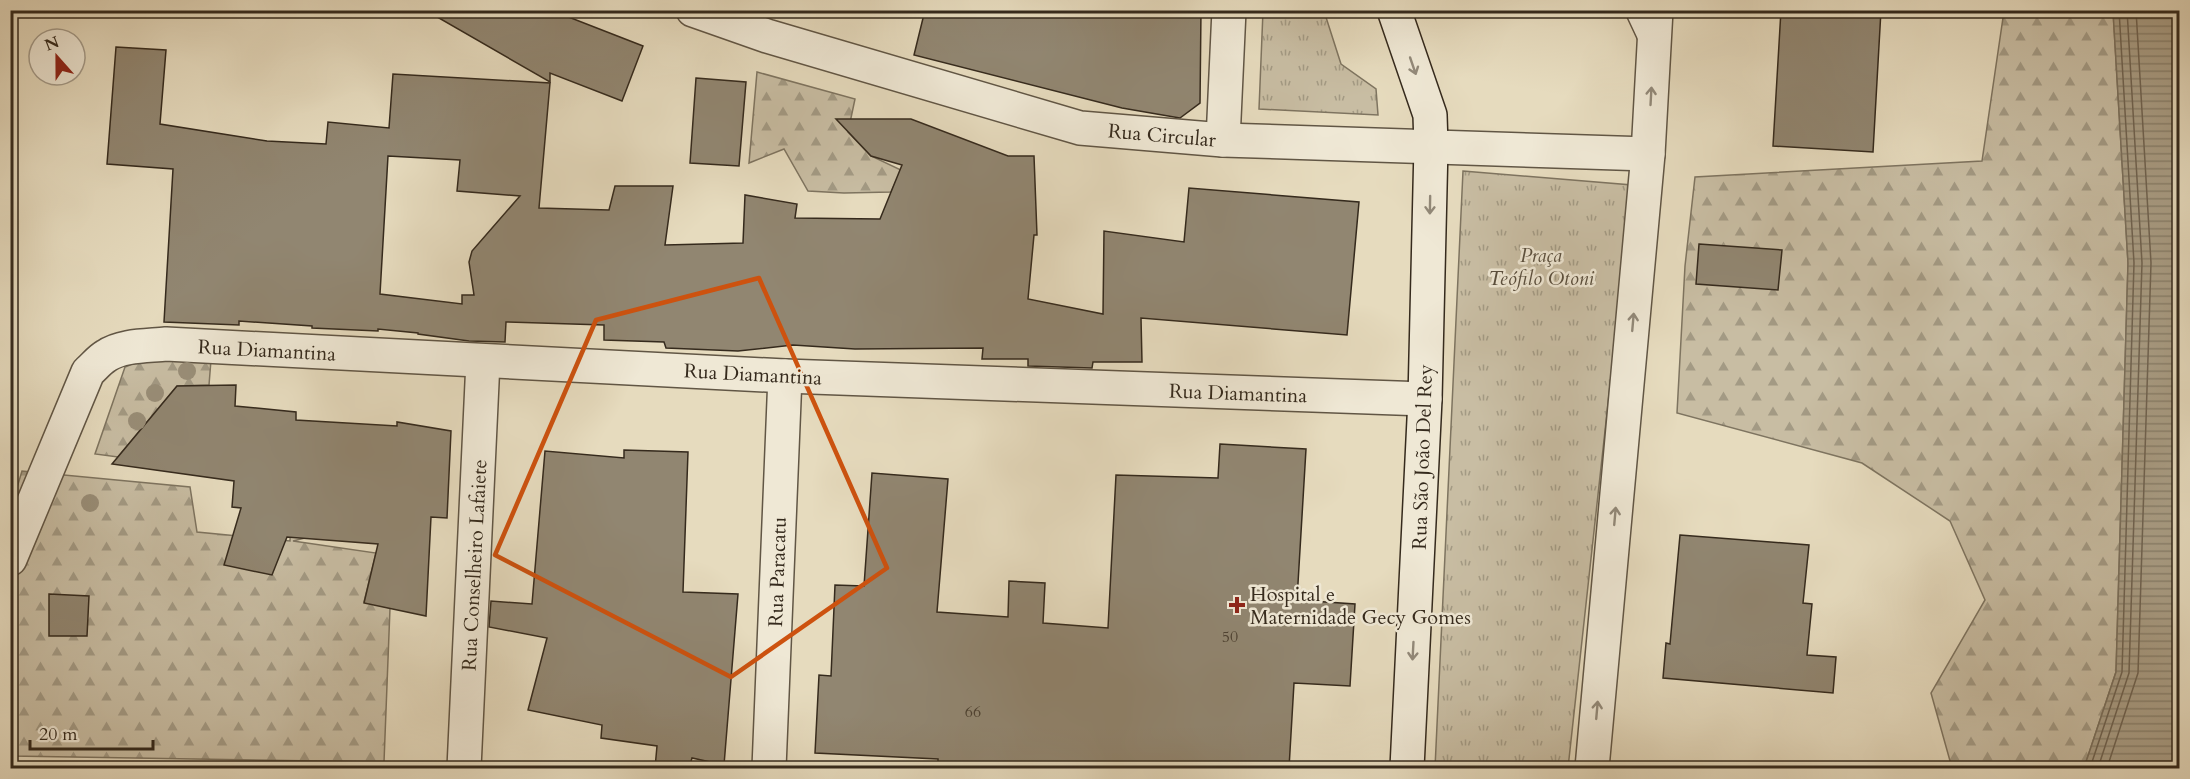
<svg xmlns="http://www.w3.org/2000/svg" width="2190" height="779" font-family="Cardo,serif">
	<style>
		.grass { fill: url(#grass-tufts); stroke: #7e7460; stroke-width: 1.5 }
		.forest { fill: url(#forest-firs); stroke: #7e7460; stroke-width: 1.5 }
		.water { fill: url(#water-rules); stroke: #7b705d; stroke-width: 1.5 }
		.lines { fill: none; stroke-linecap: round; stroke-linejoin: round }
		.shore { stroke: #706452; stroke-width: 1.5 }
		.building { fill: #918671; stroke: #352a1d; stroke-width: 1.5; fill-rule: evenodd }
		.lane-casing { stroke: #615645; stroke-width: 24 }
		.street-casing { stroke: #615645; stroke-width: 36 }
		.secondary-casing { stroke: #352a1d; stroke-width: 36 }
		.lane { stroke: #efe8d5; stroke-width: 21 }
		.street { stroke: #efe8d5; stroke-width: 33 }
		.secondary { stroke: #efe8d5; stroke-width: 33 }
		.tree { fill: #998e78 }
		.oneway { stroke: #928979 }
		.marked { fill: none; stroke: #cd520f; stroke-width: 4.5; stroke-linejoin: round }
		.poi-dot { fill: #8f2418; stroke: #efe8d5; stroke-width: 2 }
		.labels { text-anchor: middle; stroke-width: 5; stroke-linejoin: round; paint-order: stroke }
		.number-label { font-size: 16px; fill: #4c4132 }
		.street-label { font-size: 20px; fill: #352a1d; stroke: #efe8d5 }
		.park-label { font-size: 20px; font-style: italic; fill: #5a4f3e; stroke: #efe8d5 }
		.poi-label { font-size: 20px; fill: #352a1d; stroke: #efe8d5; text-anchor: start }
	</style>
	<defs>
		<pattern id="grass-tufts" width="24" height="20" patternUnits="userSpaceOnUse" patternTransform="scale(1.5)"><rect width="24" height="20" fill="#c8bda3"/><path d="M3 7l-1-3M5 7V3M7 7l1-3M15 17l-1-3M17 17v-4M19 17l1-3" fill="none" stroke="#a39a84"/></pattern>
		<pattern id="forest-firs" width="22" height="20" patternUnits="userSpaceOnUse" patternTransform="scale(1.5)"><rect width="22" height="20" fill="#c8bda3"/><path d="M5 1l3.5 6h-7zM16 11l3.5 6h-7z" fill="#a39a84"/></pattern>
		<pattern id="water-rules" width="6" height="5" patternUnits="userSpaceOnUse" patternTransform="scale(1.5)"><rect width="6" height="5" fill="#aa9f87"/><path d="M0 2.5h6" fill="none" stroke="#8b826e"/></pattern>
	</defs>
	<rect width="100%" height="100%" fill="#e6dbbe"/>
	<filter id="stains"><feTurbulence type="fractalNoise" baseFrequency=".00333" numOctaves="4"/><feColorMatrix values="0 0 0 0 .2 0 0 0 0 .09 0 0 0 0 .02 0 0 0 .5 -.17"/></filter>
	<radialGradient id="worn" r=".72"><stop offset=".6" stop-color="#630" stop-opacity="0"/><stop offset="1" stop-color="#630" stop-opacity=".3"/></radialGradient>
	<!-- grass -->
	<g class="grass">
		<polygon points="1263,11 1324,11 1341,64 1376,89 1378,115 1259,109"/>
		<polygon points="1463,171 1632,185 1568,768 1435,768"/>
	</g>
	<!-- forest -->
	<g class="forest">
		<polygon points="2004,11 2113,11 2128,263 2116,672 2084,768 1952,768 1931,693 1985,600 1950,521 1862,463 1677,413 1685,266 1695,177 1982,161"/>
		<polygon points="757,72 855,99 848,132 871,156 901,170 891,192 844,193 808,191 784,149 749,163"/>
		<polygon points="152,356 211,360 209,385 177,386 118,457 95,454 125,367"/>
		<polygon points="293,443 329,532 293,541 376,553 364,602 390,608 384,762 11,756 10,511 22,471 190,487 197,532 290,541"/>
	</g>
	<!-- water -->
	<polygon class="water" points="2113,11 2179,11 2179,768 2084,768 2116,672 2128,263"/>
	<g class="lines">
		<!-- shore -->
		<g class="shore">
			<polyline points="2090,768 2122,672 2134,263 2119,10"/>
			<polyline points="2098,768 2129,673 2142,263 2127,10"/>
			<polyline points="2107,768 2138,673 2151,263 2136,10"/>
		</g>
	</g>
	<!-- building -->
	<g class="building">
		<polygon points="425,10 511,10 566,16 643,46 622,101 550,73 550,82"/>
		<polygon points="925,10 1201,10 1200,103 1180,118 1174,117 1122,108 914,55"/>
		<polygon points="1781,10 1881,10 1873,152 1773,146"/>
		<path d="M 116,47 L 166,50 L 160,124 L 267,141 L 326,144 L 328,122 L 389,128 L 393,74 L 550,83 L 539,208 L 609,210 L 615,186 L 673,186 L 665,245 L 743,243 L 745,195 L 797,204 L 795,218 L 880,219 L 902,165 L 871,156 L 836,119 L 911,119 L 1008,156 L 1034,156 L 1037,235 L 1034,235 L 1028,299 L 1103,314 L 1104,231 L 1184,242 L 1189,188 L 1359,202 L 1347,335 L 1141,318 L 1142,362 L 1093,362 L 1092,368 L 1028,366 L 1028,359 L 982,359 L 983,348 L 855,349 L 793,345 L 738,351 L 666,348 L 664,342 L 604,340 L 604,325 L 506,322 L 505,342 L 469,341 L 418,334 L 418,333 L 378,329 L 378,331 L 312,328 L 312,326 L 239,321 L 239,325 L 164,322 L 173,169 L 107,164 ZM 388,156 L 460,160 L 457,191 L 520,196 L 472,251 L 469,262 L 474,295 L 462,295 L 462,304 L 380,294 Z"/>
		<polygon points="696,78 746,82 739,166 690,163"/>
		<polygon points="1699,244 1782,250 1778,290 1696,284"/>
		<polygon points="236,385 235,406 296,412 296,420 397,426 397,422 451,431 447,518 431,517 426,616 364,603 378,544 287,537 272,575 224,565 241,508 232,507 234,481 112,464 177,386"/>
		<polygon points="1220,444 1306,449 1297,600 1355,604 1350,686 1294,683 1289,768 938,768 938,759 815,753 819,675 831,676 835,585 864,586 872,473 948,479 937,612 1008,617 1009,581 1045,583 1043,623 1108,628 1116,475 1218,478"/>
		<polygon points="624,450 688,452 683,592 738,594 724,765 692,758 689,768 655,768 657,746 601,738 602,725 528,710 547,638 489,627 491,601 532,604 545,451 624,458"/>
		<polygon points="1680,535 1809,545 1803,603 1812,604 1807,655 1836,657 1833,693 1663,678 1666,643 1670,644"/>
		<polygon points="49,594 89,596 87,636 49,636"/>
	</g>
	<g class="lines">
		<!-- lane casing -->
		<g class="lane-casing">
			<polyline id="lane" points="1636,10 1651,42"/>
		</g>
		<!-- street casing -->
		<g class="street-casing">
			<g id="street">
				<polyline points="693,10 767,36 1080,128 1223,140 1648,154"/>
				<polyline points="1223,140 1229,10"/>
				<path d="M 10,559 L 88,372 C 94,367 99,360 106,356 C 122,345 147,346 166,344 L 785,376 L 1425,399"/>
				<polyline points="464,768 483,361"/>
				<polyline points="769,768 785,376"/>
				<polyline points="1592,768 1648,154 1656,10"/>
			</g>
		</g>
		<!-- secondary casing -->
		<g class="secondary-casing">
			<polyline id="secondary" points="1394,10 1430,115 1431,146 1425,399 1407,768"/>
		</g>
		<!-- lane -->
		<use href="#lane" class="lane"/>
		<!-- street -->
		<use href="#street" class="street"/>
		<!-- secondary -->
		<use href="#secondary" class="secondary"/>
	</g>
	<!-- trees -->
	<g class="tree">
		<circle cx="187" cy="371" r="9"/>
		<circle cx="155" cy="393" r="9"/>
		<circle cx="137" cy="421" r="9"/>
		<circle cx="90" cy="503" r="9"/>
	</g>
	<!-- one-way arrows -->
	<defs><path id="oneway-shaft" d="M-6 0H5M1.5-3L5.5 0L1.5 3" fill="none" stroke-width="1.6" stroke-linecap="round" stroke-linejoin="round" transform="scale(1.5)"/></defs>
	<g class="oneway">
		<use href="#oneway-shaft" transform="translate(1413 66) rotate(71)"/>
		<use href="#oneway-shaft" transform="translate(1651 96) rotate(-87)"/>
		<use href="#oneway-shaft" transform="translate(1430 205) rotate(91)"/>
		<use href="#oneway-shaft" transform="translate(1633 322) rotate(-85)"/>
		<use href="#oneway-shaft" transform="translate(1615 516) rotate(-85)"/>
		<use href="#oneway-shaft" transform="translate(1413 651) rotate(93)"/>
		<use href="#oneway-shaft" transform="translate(1597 710) rotate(-85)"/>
	</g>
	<!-- marked area -->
	<path class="marked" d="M 759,278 L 887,568 L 731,677 L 495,555 L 596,320 Z"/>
	<!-- markers -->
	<path class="poi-dot" d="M1234 596h6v6h6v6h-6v6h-6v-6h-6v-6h6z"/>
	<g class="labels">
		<!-- number labels -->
		<g class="number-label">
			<text x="1230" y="642">50</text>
			<text x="973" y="717">66</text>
		</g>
		<!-- street labels -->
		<g class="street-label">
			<text transform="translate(1162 135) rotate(5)" y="7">Rua Circular</text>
			<text transform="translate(267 350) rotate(3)" y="7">Rua Diamantina</text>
			<text transform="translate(753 374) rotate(3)" y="7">Rua Diamantina</text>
			<text transform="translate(1238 393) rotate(2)" y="7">Rua Diamantina</text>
			<text transform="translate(1422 457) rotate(-88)" y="7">Rua São João Del Rey</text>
			<text transform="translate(474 565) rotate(-87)" y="7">Rua Conselheiro Lafaiete</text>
			<text transform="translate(777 572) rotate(-88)" y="7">Rua Paracatu</text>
		</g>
		<!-- park labels -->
		<g class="park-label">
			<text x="1541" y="262">Praça<tspan x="1541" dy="23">Teófilo Otoni</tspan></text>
		</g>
		<!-- poi labels -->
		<g class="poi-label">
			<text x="1250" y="601">Hospital e<tspan x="1250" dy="23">Maternidade Gecy Gomes</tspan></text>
		</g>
	</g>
	<!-- margin -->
	<rect width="2190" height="779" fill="none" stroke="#e6dbbe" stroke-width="36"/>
	<rect x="12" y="12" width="2166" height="755" fill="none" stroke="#352a1d" stroke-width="3"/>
	<rect x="18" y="18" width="2154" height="743" fill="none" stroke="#352a1d" stroke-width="1.5"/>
	<!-- north arrow -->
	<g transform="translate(57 57) rotate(339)"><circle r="28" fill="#efe8d5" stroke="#a59c8b" stroke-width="1.5"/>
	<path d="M0-4.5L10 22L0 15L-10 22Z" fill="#8f2418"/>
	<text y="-9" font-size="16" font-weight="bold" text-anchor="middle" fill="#352a1d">N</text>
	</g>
	<!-- scale -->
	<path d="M30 740v9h123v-9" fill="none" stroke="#352a1d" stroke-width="3"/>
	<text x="39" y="740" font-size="18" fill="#352a1d" stroke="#efe8d5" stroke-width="4.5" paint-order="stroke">20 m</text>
	<rect width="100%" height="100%" filter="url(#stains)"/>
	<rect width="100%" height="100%" fill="url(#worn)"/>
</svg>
